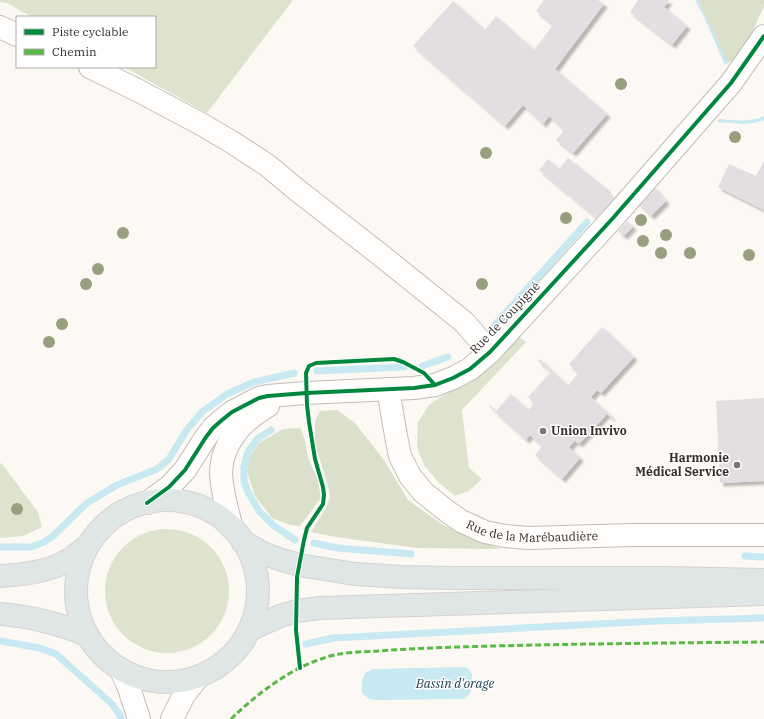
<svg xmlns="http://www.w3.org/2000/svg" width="764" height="719" font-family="'IBM Plex Serif',serif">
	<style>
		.green { fill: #dde3cc }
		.forest { fill: #dae0c9 }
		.water { fill: #c8e8f2 }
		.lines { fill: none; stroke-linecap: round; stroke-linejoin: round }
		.stream { stroke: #c8e8f2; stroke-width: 7 }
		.building { fill: #e4dee2; filter: url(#shadow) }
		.minor-casing { stroke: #c1bdba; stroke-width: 24 }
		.major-casing { stroke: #d5d3d0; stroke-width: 24 }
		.minor { stroke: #fffefd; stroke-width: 22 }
		.major { stroke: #dee6e6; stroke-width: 22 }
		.quiet { stroke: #58b947; stroke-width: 3; stroke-dasharray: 6 3; stroke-linecap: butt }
		.cycleway-casing { stroke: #fff; stroke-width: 6 }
		.cycleway { stroke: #00873e; stroke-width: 4 }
		.tree { fill: #989f7e }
		.poi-dot { fill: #797571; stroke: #fff; stroke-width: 1.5 }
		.labels { text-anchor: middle; stroke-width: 3; stroke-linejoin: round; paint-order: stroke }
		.street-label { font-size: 12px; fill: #332e2a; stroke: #fff }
		.poi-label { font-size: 12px; font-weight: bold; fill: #332e2a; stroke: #fff; text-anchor: start }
		.water-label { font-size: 13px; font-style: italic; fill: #18424e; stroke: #fff }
	</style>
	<defs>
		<filter id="shadow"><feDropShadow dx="3.5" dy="3.5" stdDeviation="1" flood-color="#0004"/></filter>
	</defs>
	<rect width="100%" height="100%" fill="#fcf8f4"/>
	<!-- green -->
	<g class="green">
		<polygon points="0,0 293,0 207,113 124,67 155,67 155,17 32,17 7,3 0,2"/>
		<polygon points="518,336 526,342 462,410 469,468 482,479 469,491 455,496 438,482 424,465 417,447 418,422 429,405 451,390"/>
		<polygon points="0,463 2,464 38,512 42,527 23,536 0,538"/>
		<circle cx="167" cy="591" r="62"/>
	</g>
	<!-- forest -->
	<g class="forest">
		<polygon points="698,0 764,0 764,6 749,39 739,56 728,63"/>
		<polygon points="337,410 355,423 384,460 408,500 443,525 479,541 501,549 417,548 336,537 311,532 326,508 330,497 328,486 315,443 315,421 320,411"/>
		<polygon points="300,428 305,440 308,457 318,481 321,498 300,526 290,525 272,518 255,496 247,471 250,456 259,443 283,429"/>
	</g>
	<!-- water -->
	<g class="water">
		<polygon points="695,0 698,0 728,63 725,65 704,17"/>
		<path d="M 764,116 L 764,120 L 754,123 L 742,124 L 717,122 L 719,119 C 735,120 749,123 764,116 Z"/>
		<polygon points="465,667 469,669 472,674 471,691 469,695 464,699 375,700 369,699 362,693 362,681 365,673 373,669"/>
	</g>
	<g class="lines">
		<!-- stream -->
		<g class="stream">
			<polyline points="492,328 587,222"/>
			<polyline points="422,366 448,357"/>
			<polyline points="317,371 404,367"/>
			<polyline points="271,430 257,439 248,452 244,467 244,481 248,492 259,511 273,525 295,540"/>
			<polyline points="314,543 337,548 411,554"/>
			<polyline points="0,547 31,547 42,543 52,537 87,503 117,485 157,469 169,459 186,431 202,412 227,394 254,382 294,373"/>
			<polyline points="745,556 764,557"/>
			<polyline points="0,641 40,648 56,654 112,704 120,715 121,719"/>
			<polyline points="306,644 333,638 656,621 764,618"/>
		</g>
	</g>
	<!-- building -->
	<g class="building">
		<polygon points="544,0 598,0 604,4 555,69 607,114 573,153 556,140 564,130 549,116 543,124 523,105 505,126 413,46 453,1 485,30 496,16 534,50 553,25 536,11"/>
		<polygon points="638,0 669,0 664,7 687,26 672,45 630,12"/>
		<polygon points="568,158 607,189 606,191 615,198 598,219 539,170 548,159 559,169"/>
		<polygon points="764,161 764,210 718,187 729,164 756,176"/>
		<polygon points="653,186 666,201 651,216 636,201"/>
		<polygon points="628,221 633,227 624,236 618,231"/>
		<polygon points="602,327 634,357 601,393 597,390 591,397 612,417 611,418 607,414 579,444 575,441 569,447 580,458 562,479 535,455 542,446 530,435 526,440 489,406 490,405 496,411 511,394 528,410 534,403 528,397 551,372 538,361 540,359 568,386 578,373 569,364"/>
		<polygon points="764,398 764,481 720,483 716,401"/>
	</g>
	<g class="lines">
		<!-- minor casing -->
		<g class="minor-casing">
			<g id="minor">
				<polyline points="0,27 17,35"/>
				<polyline points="90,67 139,91 201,124 230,141 267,165 297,190 378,253 464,322 490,352"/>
				<path id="s1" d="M 388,389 L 396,436 L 400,456 L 410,476 L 423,492 L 448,512 L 461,521 L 485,532 L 505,536 L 528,538 L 633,535 L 764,535"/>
				<polyline points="147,503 169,487 185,470 206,437 213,428 222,420 232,412 259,398 268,396 306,393 414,388 435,385 453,378 470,369 490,352 613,218 731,83 764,36"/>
				<path d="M 232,528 C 227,510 222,492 221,474 C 221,443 243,420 268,406"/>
				<polyline points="121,670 129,688 139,719"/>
				<polyline points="172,719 184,695 198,677"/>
			</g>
		</g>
		<!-- major casing -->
		<g class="major-casing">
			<g id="major">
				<circle cx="167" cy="591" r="91"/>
				<polyline points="242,541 265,554 282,560 299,565 355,574 402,577 451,578 669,578 764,580"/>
				<path d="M 0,576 C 19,575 44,572 61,564 C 71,560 79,552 87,546"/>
				<path d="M 0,614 C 30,616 59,624 87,635"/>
				<polyline points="249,630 280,616 297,611 320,608 764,594"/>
			</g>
		</g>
		<!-- minor -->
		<use href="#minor" class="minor"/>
		<!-- major -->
		<use href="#major" class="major"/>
		<!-- quiet -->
		<path class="quiet" d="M 231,719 C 257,694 289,669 324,658 C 339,652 361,652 378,651 C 404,649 430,648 456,647 C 559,644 661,643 764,642"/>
		<!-- cycleway casing -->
		<g class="cycleway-casing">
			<g id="cycleway">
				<polyline points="147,503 169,487 185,470 206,437 213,428 222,420 232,412 259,398 268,396 306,393 414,388 435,385 453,378 470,369 490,352 613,218 731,83 764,36"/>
				<polyline points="300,668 296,630 297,577 304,540 307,528 323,504 324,495 323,487 315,459 309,422 307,405 306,373 309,366 316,363 394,359 403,362 424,373 435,385"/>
			</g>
		</g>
		<!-- cycleway -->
		<use href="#cycleway" class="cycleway"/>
	</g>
	<!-- trees -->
	<g class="tree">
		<circle cx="621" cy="84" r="6"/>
		<circle cx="735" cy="137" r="6"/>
		<circle cx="486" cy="153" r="6"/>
		<circle cx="566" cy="218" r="6"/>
		<circle cx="641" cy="220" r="6"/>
		<circle cx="123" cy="233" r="6"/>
		<circle cx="666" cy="235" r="6"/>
		<circle cx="643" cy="241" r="6"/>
		<circle cx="661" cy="253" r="6"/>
		<circle cx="690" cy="253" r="6"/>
		<circle cx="749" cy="255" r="6"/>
		<circle cx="98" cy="269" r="6"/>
		<circle cx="86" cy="284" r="6"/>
		<circle cx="482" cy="284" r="6"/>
		<circle cx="62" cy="324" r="6"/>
		<circle cx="49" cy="342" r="6"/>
		<circle cx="17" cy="509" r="6"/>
	</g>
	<!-- markers -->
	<g class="poi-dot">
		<circle cx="543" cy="431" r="4"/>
		<circle cx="737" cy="465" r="4"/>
	</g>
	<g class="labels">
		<!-- street labels -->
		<g class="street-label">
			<text transform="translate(505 318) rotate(-46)" y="4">Rue de Coupigné</text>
			<text dy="4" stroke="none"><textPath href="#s1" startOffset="232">Rue de la Marébaudière</textPath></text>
		</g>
		<!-- poi labels -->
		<g class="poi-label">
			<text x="551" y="435">Union Invivo</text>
			<text x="729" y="462" text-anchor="end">Harmonie<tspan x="729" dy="14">Médical Service</tspan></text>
		</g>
		<!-- water labels -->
		<g class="water-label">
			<text x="455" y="688">Bassin d'orage</text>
		</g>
	</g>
	<!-- legend -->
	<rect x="16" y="16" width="140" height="52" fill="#ffffff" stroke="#adabaa"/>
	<rect x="24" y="29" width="20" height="6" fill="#00873e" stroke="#adabaa"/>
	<text x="52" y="36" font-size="12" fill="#332e2a">Piste cyclable</text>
	<rect x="24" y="49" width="20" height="6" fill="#58b947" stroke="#adabaa"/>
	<text x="52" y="56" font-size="12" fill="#332e2a">Chemin</text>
</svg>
